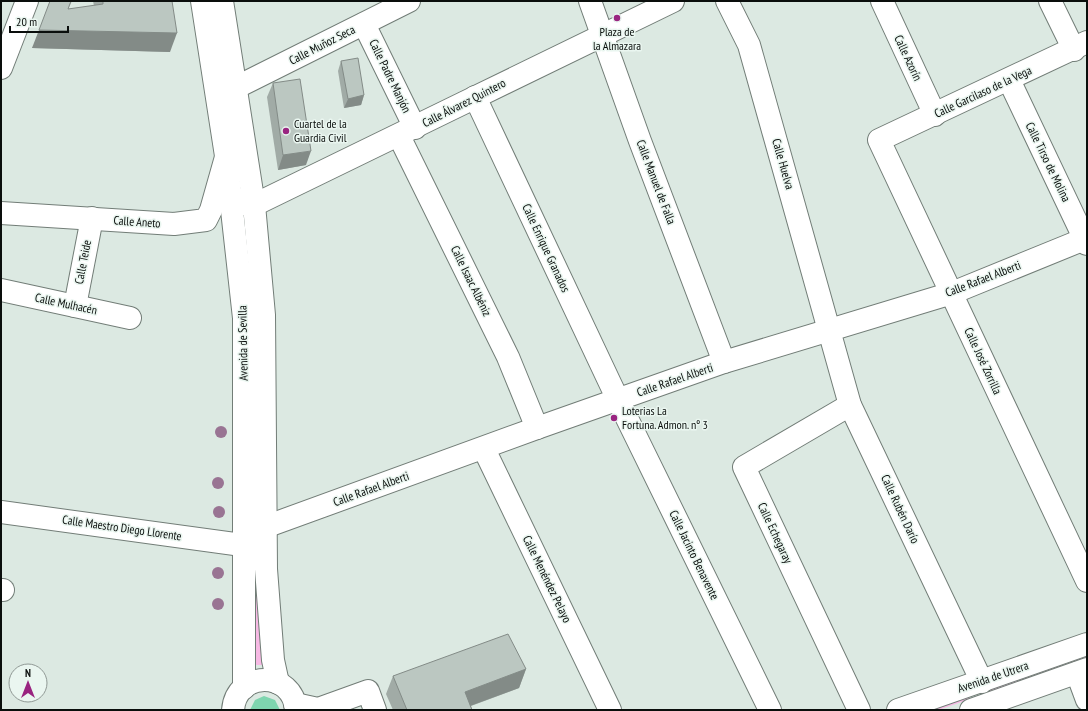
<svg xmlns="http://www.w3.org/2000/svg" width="1088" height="711" font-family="'PT Sans Narrow',sans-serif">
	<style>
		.green { fill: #f7b9e4 }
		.water { fill: #7ed5af }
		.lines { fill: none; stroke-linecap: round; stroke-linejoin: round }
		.minor-casing { stroke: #727d77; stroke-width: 24 }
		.major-casing { stroke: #727d77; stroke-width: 24 }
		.minor { stroke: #fff; stroke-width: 22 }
		.major { stroke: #fff; stroke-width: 22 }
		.tree { fill: #997493 }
		.wall { fill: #a1aba6 }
		.shaded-wall { fill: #838b87 }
		.building { fill: #bbc7c1; stroke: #838b87 }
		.poi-dot { fill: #992480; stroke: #eaf6f0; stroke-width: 1.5 }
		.labels { text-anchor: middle; stroke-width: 3; stroke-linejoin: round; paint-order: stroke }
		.poi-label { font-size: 12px; fill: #0a0e0c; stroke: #eaf6f0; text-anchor: start }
		.street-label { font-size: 12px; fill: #0a0e0c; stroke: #eaf6f0 }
	</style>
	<rect width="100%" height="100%" fill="#dce9e2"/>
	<!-- green -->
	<g class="green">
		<polygon points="255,575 259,575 268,665 256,665"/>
		<polygon points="1087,654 1087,658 985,695 983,691"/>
		<polygon points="969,696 970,699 938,710 928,710"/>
	</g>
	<!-- water -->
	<polygon class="water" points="264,696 275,700 280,710 250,710 255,700"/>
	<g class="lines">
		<!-- minor casing -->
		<g class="minor-casing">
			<g id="minor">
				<polyline points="590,1 640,141 724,362"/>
				<polyline points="727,1 749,45 850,405 982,682"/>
				<polyline points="882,1 935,115"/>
				<polyline points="1050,1 1074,50"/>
				<polyline points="364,24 415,128"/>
				<polyline points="1087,42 879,140 1087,581"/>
				<polyline points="1,68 27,1"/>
				<polyline points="1009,80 1087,244"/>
				<polyline points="235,88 409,1"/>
				<polyline points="475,97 618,400 770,710"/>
				<polyline points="399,136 508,357 537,428"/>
				<path d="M 238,199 L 244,204 L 254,205 C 394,138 533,68 673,1"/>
				<polyline points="1,213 174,224 206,220 211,210 226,157"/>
				<polyline points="1,290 130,318"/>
				<polyline points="75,306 92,218"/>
				<polyline points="850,405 744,467 859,710"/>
				<polyline points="484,449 610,710"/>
				<polyline points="1,512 242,545"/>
				<polyline points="265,527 537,428 724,362 952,293 1087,238"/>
				<polyline points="1,590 3,590"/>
				<polyline points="1077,673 1087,700"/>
				<polyline points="295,704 318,709 368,691 375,710"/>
				<polyline points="898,710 1087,644"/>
				<polyline points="971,710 1087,669"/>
			</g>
		</g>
		<!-- major casing -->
		<g class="major-casing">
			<g id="major">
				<polyline points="202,1 226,156 244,318 244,688"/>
				<polyline points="222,1 254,205 264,315 266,569 273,660 278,683"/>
				<path d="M 233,710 C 236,670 293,670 296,710"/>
			</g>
		</g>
		<!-- minor -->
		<use href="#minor" class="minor"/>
		<!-- major -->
		<use href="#major" class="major"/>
	</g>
	<!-- trees -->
	<g class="tree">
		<circle cx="221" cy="432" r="6"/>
		<circle cx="218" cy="483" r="6"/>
		<circle cx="219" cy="512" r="6"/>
		<circle cx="218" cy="573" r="6"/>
		<circle cx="218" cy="604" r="6"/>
	</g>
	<!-- wall -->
	<g class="wall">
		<polygon points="72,1 68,9 94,6 93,1 172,1 170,52 32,48"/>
		<polygon points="341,61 364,95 361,105 344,108 338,71"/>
		<polygon points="273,83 306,165 278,170 267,97"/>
		<polygon points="526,669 519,688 471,706 472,710 393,710 386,694 393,676"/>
	</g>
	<!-- shaded-wall -->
	<g class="shaded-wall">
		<polygon points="39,30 177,33 170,52 32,48"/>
		<polygon points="364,95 361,105 344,108 348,99"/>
		<polygon points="311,151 306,165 278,170 283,155"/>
		<polygon points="526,669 519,688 459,710 465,692"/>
	</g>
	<!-- building -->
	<g class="building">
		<polygon points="50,1 71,1 68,9 103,4 103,1 172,1 177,33 39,30"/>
		<polygon points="358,58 364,95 348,99 341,61"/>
		<polygon points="300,79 311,151 283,155 273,83"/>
		<polygon points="508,634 526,669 465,692 472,710 407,710 393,676"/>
	</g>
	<!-- markers -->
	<g class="poi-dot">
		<circle cx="617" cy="18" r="4"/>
		<circle cx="286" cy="131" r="4"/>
		<circle cx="614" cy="418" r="4"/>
	</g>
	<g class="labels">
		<!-- poi labels -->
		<g class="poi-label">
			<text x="617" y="36" text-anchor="middle">Plaza de<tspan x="617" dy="14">la Almazara</tspan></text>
			<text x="294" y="128">Cuartel de la<tspan x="294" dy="14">Guardia Civil</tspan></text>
			<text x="622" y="415">Loterias La<tspan x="622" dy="14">Fortuna. Admon. nº 3</tspan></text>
		</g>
		<!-- street labels -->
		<g class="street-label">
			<text transform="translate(322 45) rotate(-27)" y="4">Calle Muñoz Seca</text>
			<text transform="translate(908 58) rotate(65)" y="4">Calle Azorín</text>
			<text transform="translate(390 76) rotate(64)" y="4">Calle Padre Manjón</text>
			<text transform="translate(983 92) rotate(-25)" y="4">Calle Garcilaso de la Vega</text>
			<text transform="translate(464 103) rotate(-27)" y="4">Calle Álvarez Quintero</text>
			<text transform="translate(1048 162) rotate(64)" y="4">Calle Tirso de Molina</text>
			<text transform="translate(783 164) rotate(74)" y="4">Calle Huelva</text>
			<text transform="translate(656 182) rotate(69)" y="4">Calle Manuel de Falla</text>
			<text transform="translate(137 222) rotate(4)" y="4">Calle Aneto</text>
			<text transform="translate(546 248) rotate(65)" y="4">Calle Enrique Granados</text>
			<text transform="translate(83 262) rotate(-79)" y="4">Calle Teide</text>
			<text transform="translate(983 279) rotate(-21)" y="4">Calle Rafael Alberti</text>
			<text transform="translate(471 281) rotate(64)" y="4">Calle Isaac Albéniz</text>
			<text transform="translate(66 304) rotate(12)" y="4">Calle Mulhacén</text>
			<text transform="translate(243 343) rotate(-91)" y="4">Avenida de Sevilla</text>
			<text transform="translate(983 361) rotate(65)" y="4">Calle José Zorrilla</text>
			<text transform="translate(675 380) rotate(-19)" y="4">Calle Rafael Alberti</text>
			<text transform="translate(371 489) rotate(-20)" y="4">Calle Rafael Alberti</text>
			<text transform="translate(900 509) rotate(65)" y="4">Calle Rubén Darío</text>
			<text transform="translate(122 528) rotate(8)" y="4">Calle Maestro Diego Llorente</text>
			<text transform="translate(775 533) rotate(65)" y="4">Calle Echegaray</text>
			<text transform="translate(694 555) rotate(64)" y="4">Calle Jacinto Benavente</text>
			<text transform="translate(547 579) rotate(64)" y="4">Calle Menéndez Pelayo</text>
			<text transform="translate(993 677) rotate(-19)" y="4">Avenida de Utrera</text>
		</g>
	</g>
	<!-- border -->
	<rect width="1088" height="711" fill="none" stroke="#0a0e0c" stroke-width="4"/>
	<!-- north arrow -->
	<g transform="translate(28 683)"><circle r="19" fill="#eaf6f0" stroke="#909995"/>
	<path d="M0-3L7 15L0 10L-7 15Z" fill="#992480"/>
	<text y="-6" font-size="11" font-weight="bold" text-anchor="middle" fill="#0a0e0c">N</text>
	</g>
	<!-- scale -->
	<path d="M10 26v6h58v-6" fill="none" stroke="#0a0e0c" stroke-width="2"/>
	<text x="16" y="26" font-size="12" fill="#0a0e0c" stroke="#eaf6f0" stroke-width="3" paint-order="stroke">20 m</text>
</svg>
